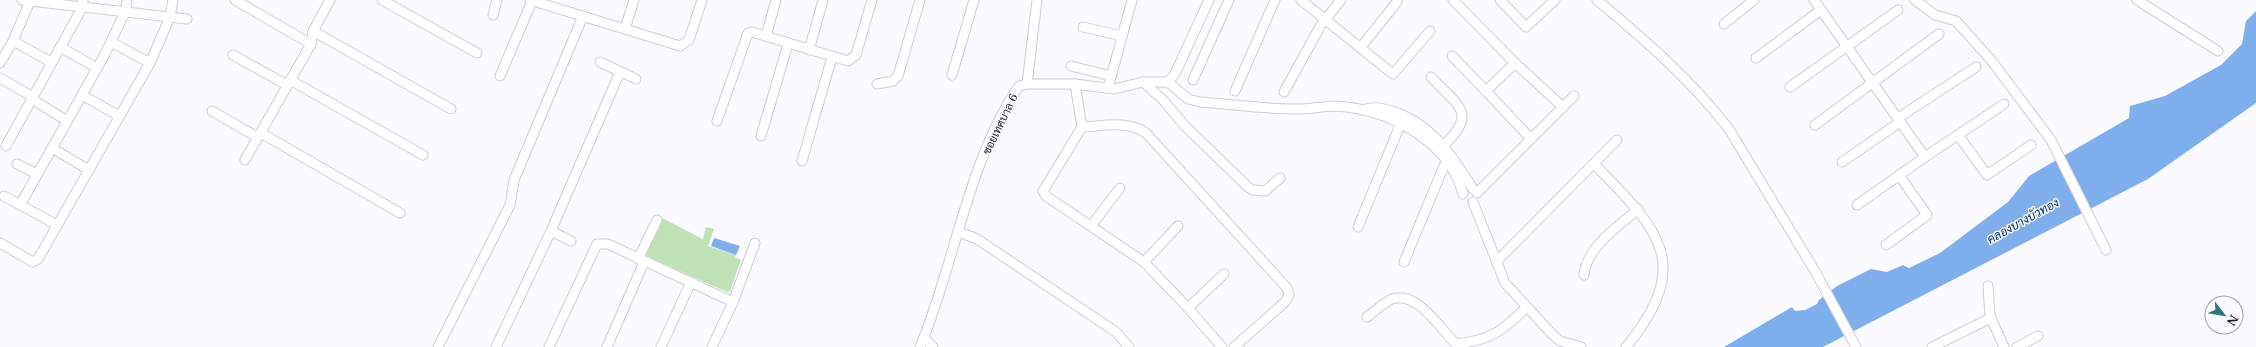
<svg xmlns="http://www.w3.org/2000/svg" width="2256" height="347" font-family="'Libre Baskerville',Sarabun,serif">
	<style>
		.green { fill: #bfe2b5 }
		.water { fill: #7eafec }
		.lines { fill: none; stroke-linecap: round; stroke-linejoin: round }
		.street-casing { stroke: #ccccd5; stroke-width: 11 }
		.street { stroke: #fff; stroke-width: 9 }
		.labels { text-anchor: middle; stroke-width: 3; stroke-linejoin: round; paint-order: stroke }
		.street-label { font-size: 11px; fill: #1e1e21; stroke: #fafaff }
		.water-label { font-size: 12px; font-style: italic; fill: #003268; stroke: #fafaff }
	</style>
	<rect width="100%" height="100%" fill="#fafaff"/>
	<!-- green -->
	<polygon class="green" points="662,218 703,239 706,227 714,229 708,246 736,255 735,257 741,260 730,291 727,292 646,256 646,250"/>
	<!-- water -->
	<g class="water">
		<polygon points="2256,11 2256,103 2148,179 1823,347 1724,347 1792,307 1795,311 1805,310 1817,304 1819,300 1837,286 1871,269 1887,272 1903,265 1909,268 1940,253 2008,202 2029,176 2129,118 2130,106 2165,96 2221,65 2242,44 2246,21"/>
		<polygon points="714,238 740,246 736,255 711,246"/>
	</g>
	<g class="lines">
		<!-- street casing -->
		<g class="street-casing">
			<g id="street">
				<polyline points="22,0 187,19"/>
				<polyline points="235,0 311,44"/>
				<polyline points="382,0 477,53"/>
				<polyline points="530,0 680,46 689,40 702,0"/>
				<polyline points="1301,0 1393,74 1430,31"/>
				<polyline points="1453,0 1515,63 1563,107"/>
				<polyline points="1500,0 1526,27 1555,0"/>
				<path d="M 1597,0 C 1644,39 1691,80 1729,129 L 1816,273 L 1856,347"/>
				<polyline points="1814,0 1925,157"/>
				<polyline points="1915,0 1935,15 1956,21 1991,60 2051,140 2106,250"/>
				<polyline points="2137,0 2218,51"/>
				<polyline points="493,15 497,0"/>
				<polyline points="1724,24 1754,0"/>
				<polyline points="1083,27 1122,36"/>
				<polyline points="625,29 634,0"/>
				<polyline points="313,31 451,109"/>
				<polyline points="766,36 776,0"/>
				<polyline points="13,41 51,62"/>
				<polyline points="111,42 150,63"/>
				<polyline points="60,47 97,68"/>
				<polyline points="1361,47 1397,2"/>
				<polyline points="809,50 823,0"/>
				<polyline points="233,55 287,85"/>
				<polyline points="1452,56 1486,91"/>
				<polyline points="1756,58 1821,10"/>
				<polyline points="600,62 636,79"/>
				<polyline points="0,63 13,41 30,1"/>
				<polyline points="1515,63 1486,91 1531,139"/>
				<polyline points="1071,66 1111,76"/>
				<polyline points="952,75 974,0"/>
				<polyline points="500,76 532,1"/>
				<path d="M 1431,77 C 1460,108 1479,113 1440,149"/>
				<polyline points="0,78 33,97"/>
				<polyline points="290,80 423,155"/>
				<polyline points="1193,80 1229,0"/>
				<polyline points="1143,82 1163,100 1185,126 1248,187 1253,190 1265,191 1280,178"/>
				<path d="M 1168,82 L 1188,99 L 1200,102 C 1231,104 1262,109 1294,109 C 1308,110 1322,106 1336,106 C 1387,109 1449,140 1463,194"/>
				<polyline points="877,84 893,81 898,76 920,0"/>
				<polyline points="1027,84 1037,0"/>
				<polyline points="1075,84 1082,127 1043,191 1046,196 1144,262 1188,308 1222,347"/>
				<polyline points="1790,87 1898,10"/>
				<polyline points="1108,88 1132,0"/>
				<polyline points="1235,91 1275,0"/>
				<polyline points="1284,92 1321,25 1341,0"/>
				<polyline points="82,95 119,116"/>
				<polyline points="32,99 67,121"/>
				<path d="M 1362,110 C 1374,106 1381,108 1392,111 C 1432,124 1452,155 1473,189"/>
				<polyline points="212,111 257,137"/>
				<polyline points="1898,118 1976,67"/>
				<polyline points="717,121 748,33 752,32 848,61 856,55 872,0"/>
				<polyline points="1815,125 1939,34"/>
				<path d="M 1082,127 C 1104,126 1126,120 1146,133 L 1287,288 L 1289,295 L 1285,302 L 1234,347"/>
				<polyline points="261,133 400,213"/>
				<polyline points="1958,135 1987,175 2031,145"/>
				<polyline points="761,136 788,44"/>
				<polyline points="6,146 82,8 83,0"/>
				<polyline points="52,148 89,170"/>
				<polyline points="245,160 311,44 313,31 330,0"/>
				<polyline points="802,161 832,57"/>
				<polyline points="1842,162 1900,122"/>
				<polyline points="17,164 37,174"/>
				<path d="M 1594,164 C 1658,229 1695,263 1626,347"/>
				<polyline points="1477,193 1574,96"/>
				<polyline points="4,196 57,225"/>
				<polyline points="1473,202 1505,283 1551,333 1560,341 1581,347"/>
				<polyline points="20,205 105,54 125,12 127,0"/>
				<polyline points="1857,205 1925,157 2004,104"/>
				<polyline points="1091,226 1120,188"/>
				<polyline points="1358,227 1403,118"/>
				<polyline points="551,231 571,241"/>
				<polyline points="959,232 977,239 1116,332 1129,347"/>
				<polyline points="0,243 33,262 38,259 150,63 170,17 173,0"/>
				<polyline points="1886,245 1927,215 1899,175"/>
				<polyline points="638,259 657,220"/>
				<polyline points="1144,262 1178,226"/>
				<polyline points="1404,262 1444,166 1451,160"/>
				<polyline points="1496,262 1617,140"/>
				<path d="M 1584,275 C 1587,246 1618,227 1638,209"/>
				<polyline points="1988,286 1990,316 2004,347"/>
				<polyline points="1188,308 1224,274"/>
				<path d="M 1367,317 C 1375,311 1383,303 1392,299 C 1417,290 1441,330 1456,344 C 1491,340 1501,332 1526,308"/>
				<polyline points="924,338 933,347"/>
				<polyline points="438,347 510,205 514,180 583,16"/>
				<polyline points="496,347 551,231 620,72"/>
				<polyline points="549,347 597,244 608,244 733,302"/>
				<polyline points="607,347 644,262"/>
				<polyline points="661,347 691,282"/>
				<polyline points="712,347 733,302 755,243"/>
				<path d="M 920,347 C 955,264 968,160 1019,86 L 1027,84 L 1075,84 L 1114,89 L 1143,82 L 1168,82 L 1175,74 L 1209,0"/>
				<polyline points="1932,347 1991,318"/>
				<polyline points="2017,347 2038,336"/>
			</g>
		</g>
		<!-- street -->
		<use href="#street" class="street"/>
	</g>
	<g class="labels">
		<!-- street labels -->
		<g class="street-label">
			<text transform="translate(1000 124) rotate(-64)" y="4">ซอยเทศบาล 6</text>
		</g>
		<!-- water labels -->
		<g class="water-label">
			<text transform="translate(2023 221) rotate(-29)" y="4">คลองบางบัวทอง</text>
		</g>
	</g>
	<!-- north arrow -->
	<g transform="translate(2224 315) rotate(121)"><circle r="19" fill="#fafaff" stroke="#a2a2a6"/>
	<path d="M0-3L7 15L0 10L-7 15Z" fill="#2f777f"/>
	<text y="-6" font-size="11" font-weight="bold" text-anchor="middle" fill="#1e1e21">N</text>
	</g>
</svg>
